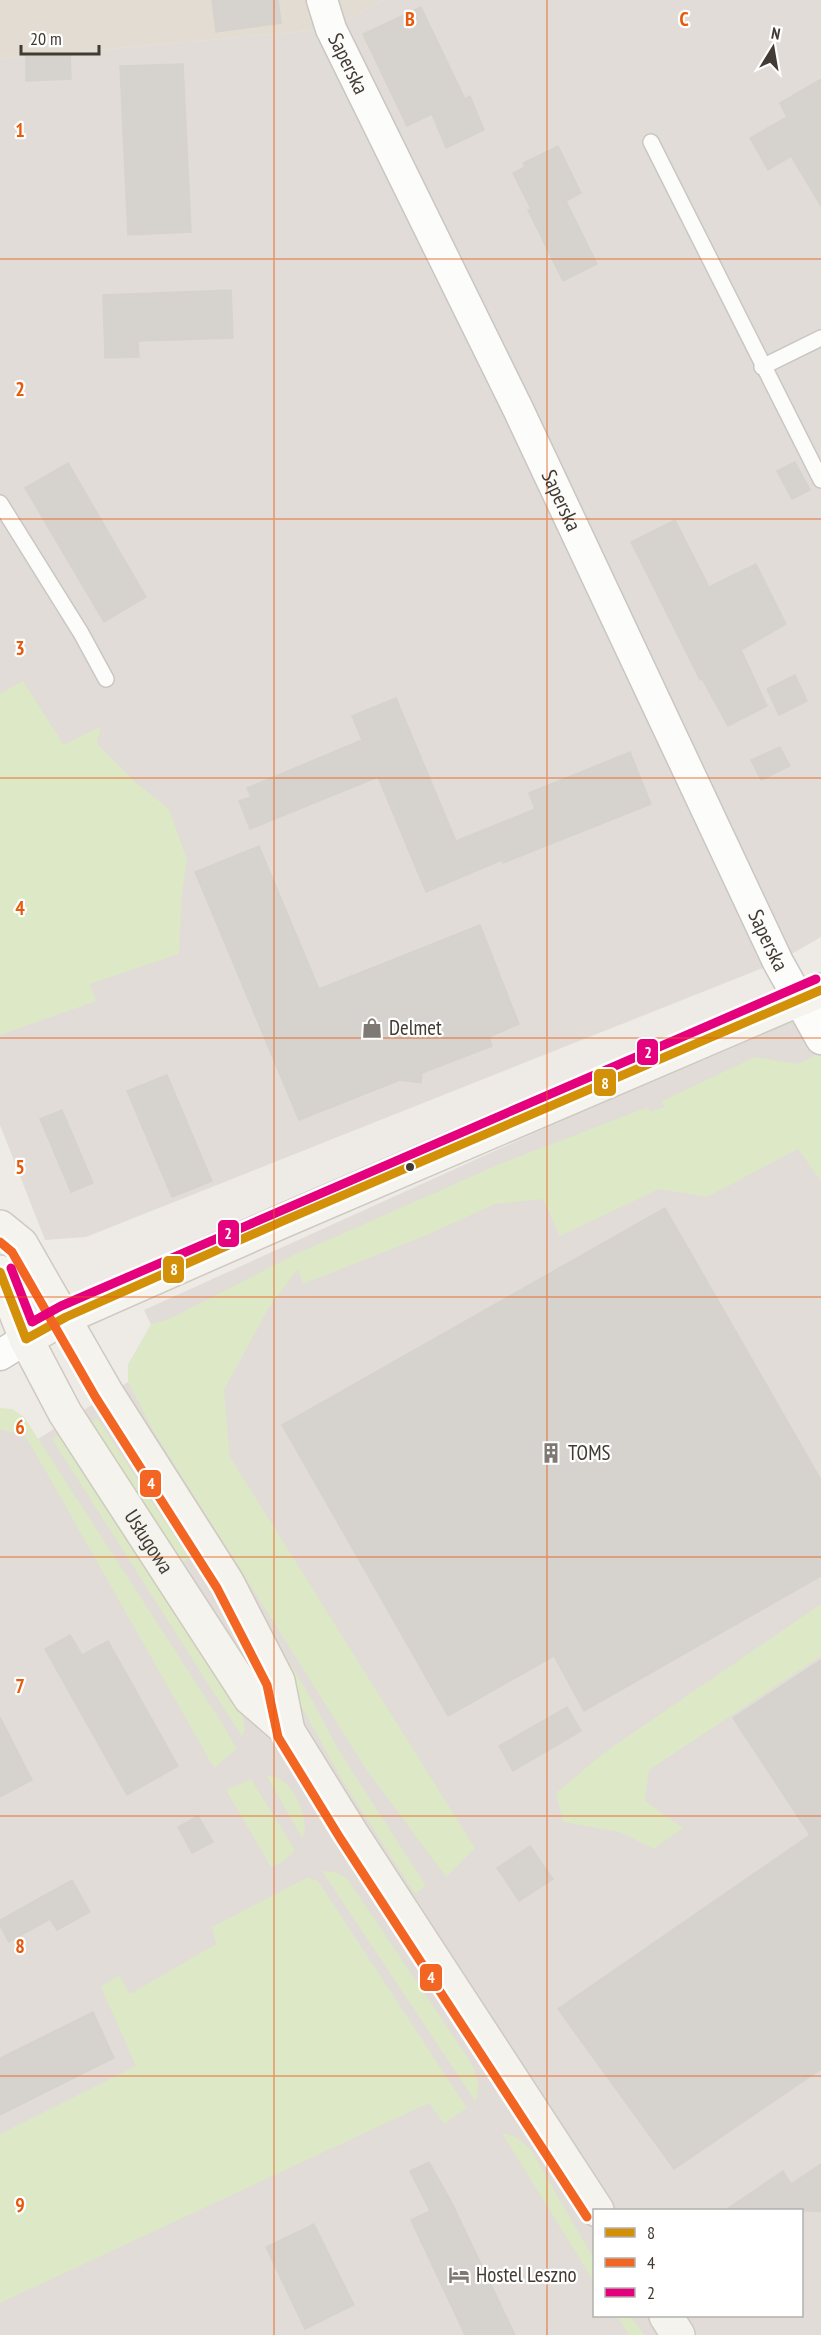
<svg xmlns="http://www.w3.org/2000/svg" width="821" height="2335" font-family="'PT Sans Narrow',sans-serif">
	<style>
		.residential { fill: #e2dcd3 }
		.industrial { fill: #e1dcd7; fill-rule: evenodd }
		.green { fill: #dde8c6 }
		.building { fill: #d6d2cd; stroke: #d6d2cc; stroke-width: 1.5 }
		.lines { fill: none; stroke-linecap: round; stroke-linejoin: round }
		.lane-casing { stroke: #cac7c2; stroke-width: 18 }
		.street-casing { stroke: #cac7c2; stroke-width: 33 }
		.secondary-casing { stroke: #cfcac0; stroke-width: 36 }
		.lane { stroke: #fcfcfb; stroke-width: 15 }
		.street { stroke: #fcfcfb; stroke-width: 30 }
		.secondary { stroke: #f5f3ed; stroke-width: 33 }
		.bus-1-casing { stroke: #fff; stroke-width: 14 }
		.bus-2-casing { stroke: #fff; stroke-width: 14 }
		.bus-3-casing { stroke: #fff; stroke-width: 14 }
		.bus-1 { stroke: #d3910a; stroke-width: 9 }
		.bus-2 { stroke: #f26522; stroke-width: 9 }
		.bus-3 { stroke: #e5007d; stroke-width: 9 }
		.grid { fill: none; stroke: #e8590c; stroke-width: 1.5; stroke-opacity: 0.55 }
		.bus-dot { fill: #423b33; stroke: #fff; stroke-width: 2 }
		.labels { text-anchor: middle; stroke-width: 4.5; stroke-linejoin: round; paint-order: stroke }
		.street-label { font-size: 21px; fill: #423b33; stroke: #fff }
		.poi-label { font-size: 21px; fill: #423b33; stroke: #fff; text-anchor: start }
		.grid-label { font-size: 20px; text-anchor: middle; font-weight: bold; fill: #e8590c; stroke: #fff; stroke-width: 4.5; stroke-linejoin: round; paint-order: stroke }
		.line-badge { stroke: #fff; stroke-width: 2 }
		.badge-label { font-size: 16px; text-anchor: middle; font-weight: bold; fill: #fff }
	</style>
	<rect width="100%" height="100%" fill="#eeebe6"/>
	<!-- residential -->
	<polygon class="residential" points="0,0 383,0 331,29 0,59"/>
	<!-- industrial -->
	<g class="industrial">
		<polygon points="383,0 821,0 821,937 778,962 86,1237 45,1240 0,1125 0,59 331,29"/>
		<path d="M 821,1003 L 821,2335 L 0,2335 L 0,1429 L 25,1435 L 30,1444 L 128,1382 L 128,1365 L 151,1325 L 144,1310 ZM 594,2210 L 802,2210 L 802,2316 L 594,2316 Z"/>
	</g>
	<!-- green -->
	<g class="green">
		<polygon points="23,681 64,745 101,726 97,744 135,782 169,809 187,860 182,893 179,954 90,984 96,1001 0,1035 0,694"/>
		<polygon points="821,1052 821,1181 798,1149 707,1197 659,1189 560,1236 543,1199 495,1204 427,1235 303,1284 298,1269 268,1309 224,1390 230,1457 475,1848 446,1877 364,1766 154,1432 128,1382 128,1365 151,1324 169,1319 294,1255 502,1163 648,1107 650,1112 664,1107 662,1101 755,1057 799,1064"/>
		<polygon points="0,1408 12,1409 24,1417 220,1720 237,1749 214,1768 25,1435 0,1429"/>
		<polygon points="97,1418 189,1558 181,1564 89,1423"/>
		<polygon points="61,1434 242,1712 245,1729 242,1737 52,1439"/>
		<polygon points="251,1599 311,1698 338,1749 426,1886 415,1894 342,1780 299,1702"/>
		<polygon points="821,1604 821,1656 649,1770 645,1801 683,1828 654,1849 620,1832 563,1822 556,1793 605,1752"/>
		<path d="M 266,1775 C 270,1776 276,1777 280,1779 C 295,1786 312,1825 302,1838 Z"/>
		<polygon points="251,1779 295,1850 284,1861 271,1867 226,1790"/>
		<path d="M 322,1871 L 335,1872 L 347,1878 L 470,2061 C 477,2075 482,2087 475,2101 Z"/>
		<polygon points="308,1877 318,1881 467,2108 444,2124 429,2103 0,2303 0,2134 136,2066 101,1987 119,1975 130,1994 216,1944 212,1927"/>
		<polygon points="502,2133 516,2137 531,2150 594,2259 594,2282"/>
		<polygon points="617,2316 631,2316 644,2335 629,2335"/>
	</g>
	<!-- building -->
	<g class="building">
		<polygon points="212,0 278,0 281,23 216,32"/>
		<polygon points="421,7 465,99 470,96 484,130 446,148 432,114 407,126 363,34"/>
		<polygon points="70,55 71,79 26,81 26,56"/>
		<polygon points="183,64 191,232 128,235 120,66"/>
		<polygon points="821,79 821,206 791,156 768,170 750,138 787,117 780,103"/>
		<polygon points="558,146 581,193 566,201 597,264 563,281 528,210 531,209 513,173 525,167 523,163"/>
		<polygon points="231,290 233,338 138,341 139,357 105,358 103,295"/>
		<polygon points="795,462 810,490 792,499 777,471"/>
		<polygon points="68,463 146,597 104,622 25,488"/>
		<polygon points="675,520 709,587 756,564 786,624 741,650 767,706 728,726 702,679 700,680 631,542"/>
		<polygon points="795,675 807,701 779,715 767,689"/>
		<polygon points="396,698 456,841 535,809 529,793 630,752 651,804 503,863 502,860 426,892 378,777 250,829 239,801 251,797 247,788 362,740 352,716"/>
		<polygon points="780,747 790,766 761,780 751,760"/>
		<polygon points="259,846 319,989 480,925 519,1024 489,1037 492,1046 422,1073 421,1083 400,1080 299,1120 195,872"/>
		<polygon points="167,1075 212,1181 172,1197 127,1091"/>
		<polygon points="62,1110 93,1183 71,1192 40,1119"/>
		<polygon points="665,1208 821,1480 821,1576 584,1711 554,1656 448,1716 282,1425"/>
		<polygon points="70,1635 82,1655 108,1641 178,1766 127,1795 45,1649"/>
		<polygon points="821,1660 821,2069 674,2169 558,2009 810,1835 733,1718"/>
		<polygon points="567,1707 581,1731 513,1771 499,1746"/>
		<polygon points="0,1717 32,1780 0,1797"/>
		<polygon points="198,1816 213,1842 192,1853 178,1827"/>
		<polygon points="530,1846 553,1879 519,1901 497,1868"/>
		<polygon points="72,1880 90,1912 57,1930 50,1919 9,1942 0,1926 0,1920"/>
		<polygon points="93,2012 114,2058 0,2115 0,2058"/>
		<polygon points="429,2162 451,2201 515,2335 465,2335 411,2220 430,2211 410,2171"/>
		<polygon points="821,2164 821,2211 724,2211 783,2171 791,2184"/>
		<polygon points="314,2224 354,2305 305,2329 266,2247"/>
	</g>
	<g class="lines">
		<!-- lane casing -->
		<g class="lane-casing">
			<g id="lane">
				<polyline points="651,142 821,480"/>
				<polyline points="762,367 821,338"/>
				<polyline points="0,503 81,633 106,679"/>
			</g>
		</g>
		<!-- street casing -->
		<g class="street-casing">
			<g id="street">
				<path id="s1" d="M 322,0 L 331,29 L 518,409 L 778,962 L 821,1039"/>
				<polyline points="0,1355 26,1339"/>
			</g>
		</g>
		<!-- secondary casing -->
		<g class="secondary-casing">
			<g id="secondary">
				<polyline points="0,1227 21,1244 106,1392 227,1582 278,1681 288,1731"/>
				<path id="s2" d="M 0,1272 L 26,1339 L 65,1413 L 250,1698 L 288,1731 L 350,1831 L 597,2210"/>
				<polyline points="26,1339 66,1317 283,1221 821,990"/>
				<polyline points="666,2316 678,2335"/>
			</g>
		</g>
		<!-- lane -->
		<use href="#lane" class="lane"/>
		<!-- street -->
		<use href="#street" class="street"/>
		<!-- secondary -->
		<use href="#secondary" class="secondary"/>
		<!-- bus-1 casing -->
		<g class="bus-1-casing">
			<polyline id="bus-1" points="0,1272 26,1339 66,1317 283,1221 821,990"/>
		</g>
		<!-- bus-2 casing -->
		<g class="bus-2-casing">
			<polyline id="bus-2" points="0,1242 12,1252 96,1398 217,1588 267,1685 278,1737 340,1838 587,2217"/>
		</g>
		<!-- bus-3 casing -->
		<g class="bus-3-casing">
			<polyline id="bus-3" points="11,1268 32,1322 61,1306 816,979"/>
		</g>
		<!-- bus-1 -->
		<use href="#bus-1" class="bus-1"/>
		<!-- bus-2 -->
		<use href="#bus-2" class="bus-2"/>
		<!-- bus-3 -->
		<use href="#bus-3" class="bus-3"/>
	</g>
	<!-- grid -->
	<path class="grid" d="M 274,0 L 274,2335M 547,0 L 547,2335M 0,259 L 821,259M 0,519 L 821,519M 0,778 L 821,778M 0,1038 L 821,1038M 0,1297 L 821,1297M 0,1557 L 821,1557M 0,1816 L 821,1816M 0,2076 L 821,2076"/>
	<!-- icons -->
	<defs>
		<g id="shop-bare" transform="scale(1.62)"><path d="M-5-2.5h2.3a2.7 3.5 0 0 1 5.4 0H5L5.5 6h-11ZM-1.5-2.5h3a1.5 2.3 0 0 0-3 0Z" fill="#7e7972" stroke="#fff" stroke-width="2.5" paint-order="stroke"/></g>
		<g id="building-bare" transform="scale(1.62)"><path d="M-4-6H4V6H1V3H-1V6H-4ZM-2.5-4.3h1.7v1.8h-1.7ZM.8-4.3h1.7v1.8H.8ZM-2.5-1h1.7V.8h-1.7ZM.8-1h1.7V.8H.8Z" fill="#7e7972" stroke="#fff" stroke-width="2.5" paint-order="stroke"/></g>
		<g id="hotel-bare" transform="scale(1.62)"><path d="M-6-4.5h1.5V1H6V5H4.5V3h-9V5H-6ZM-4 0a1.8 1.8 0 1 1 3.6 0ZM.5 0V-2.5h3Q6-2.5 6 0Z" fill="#7e7972" stroke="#fff" stroke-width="2.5" paint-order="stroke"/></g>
	</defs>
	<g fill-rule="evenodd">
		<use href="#shop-bare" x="372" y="1028"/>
		<use href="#building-bare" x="551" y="1453"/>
		<use href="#hotel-bare" x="459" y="2275"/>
	</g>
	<!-- markers -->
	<circle class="bus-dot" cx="410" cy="1167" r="5"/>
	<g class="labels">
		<!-- street labels -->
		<g class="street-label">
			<text dy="7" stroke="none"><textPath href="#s1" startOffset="69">Saperska</textPath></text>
			<text dy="7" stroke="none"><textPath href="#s1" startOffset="555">Saperska</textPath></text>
			<text dy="7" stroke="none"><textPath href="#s1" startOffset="1041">Saperska</textPath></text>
			<text dy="7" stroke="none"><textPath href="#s2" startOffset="309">Usługowa</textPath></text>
		</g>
		<!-- poi labels -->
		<g class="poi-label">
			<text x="389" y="1035">Delmet</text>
			<text x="568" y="1460">TOMS</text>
			<text x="476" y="2282">Hostel Leszno</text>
		</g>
	</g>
	<g class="grid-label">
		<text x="410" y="26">B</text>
		<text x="684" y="26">C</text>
		<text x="20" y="137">1</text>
		<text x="20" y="396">2</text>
		<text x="20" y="655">3</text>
		<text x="20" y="915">4</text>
		<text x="20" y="1174">5</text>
		<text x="20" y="1434">6</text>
		<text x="20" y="1693">7</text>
		<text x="20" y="1953">8</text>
		<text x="20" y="2212">9</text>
	</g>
	<g class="line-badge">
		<rect x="636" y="1038" width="23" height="28" rx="6" fill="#e5007d"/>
		<rect x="593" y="1068" width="24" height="29" rx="6" fill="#d3910a"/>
		<rect x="217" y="1219" width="23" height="29" rx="6" fill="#e5007d"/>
		<rect x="162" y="1255" width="23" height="29" rx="6" fill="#d3910a"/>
		<rect x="139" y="1469" width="23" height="29" rx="6" fill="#f26522"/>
		<rect x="419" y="1963" width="24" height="29" rx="6" fill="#f26522"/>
	</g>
	<g class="badge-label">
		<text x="648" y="1058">2</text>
		<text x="605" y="1089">8</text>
		<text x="228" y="1239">2</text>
		<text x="174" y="1275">8</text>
		<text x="151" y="1489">4</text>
		<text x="431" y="1983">4</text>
	</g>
	<!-- legend -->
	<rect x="593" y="2209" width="210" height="108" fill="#ffffff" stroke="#b3b1ad" stroke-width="1.5"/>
	<rect x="605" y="2228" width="30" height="9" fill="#d3910a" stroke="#b3b1ad" stroke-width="1.5"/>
	<text x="647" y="2239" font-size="18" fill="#423b33">8</text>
	<rect x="605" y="2258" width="30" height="9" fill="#f26522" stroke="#b3b1ad" stroke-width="1.5"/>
	<text x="647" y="2269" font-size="18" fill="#423b33">4</text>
	<rect x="605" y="2288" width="30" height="9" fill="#e5007d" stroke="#b3b1ad" stroke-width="1.5"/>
	<text x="647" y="2299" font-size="18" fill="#423b33">2</text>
	<!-- north arrow -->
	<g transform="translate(773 48) rotate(11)" stroke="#ffffff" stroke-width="4.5" paint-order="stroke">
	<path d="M0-4.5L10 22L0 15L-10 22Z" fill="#423b33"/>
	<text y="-9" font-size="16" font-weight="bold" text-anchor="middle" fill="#423b33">N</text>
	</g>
	<!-- scale -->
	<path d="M21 45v9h78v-9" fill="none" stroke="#423b33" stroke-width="3"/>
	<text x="30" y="45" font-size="18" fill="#423b33" stroke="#ffffff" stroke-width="4.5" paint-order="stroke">20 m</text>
</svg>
